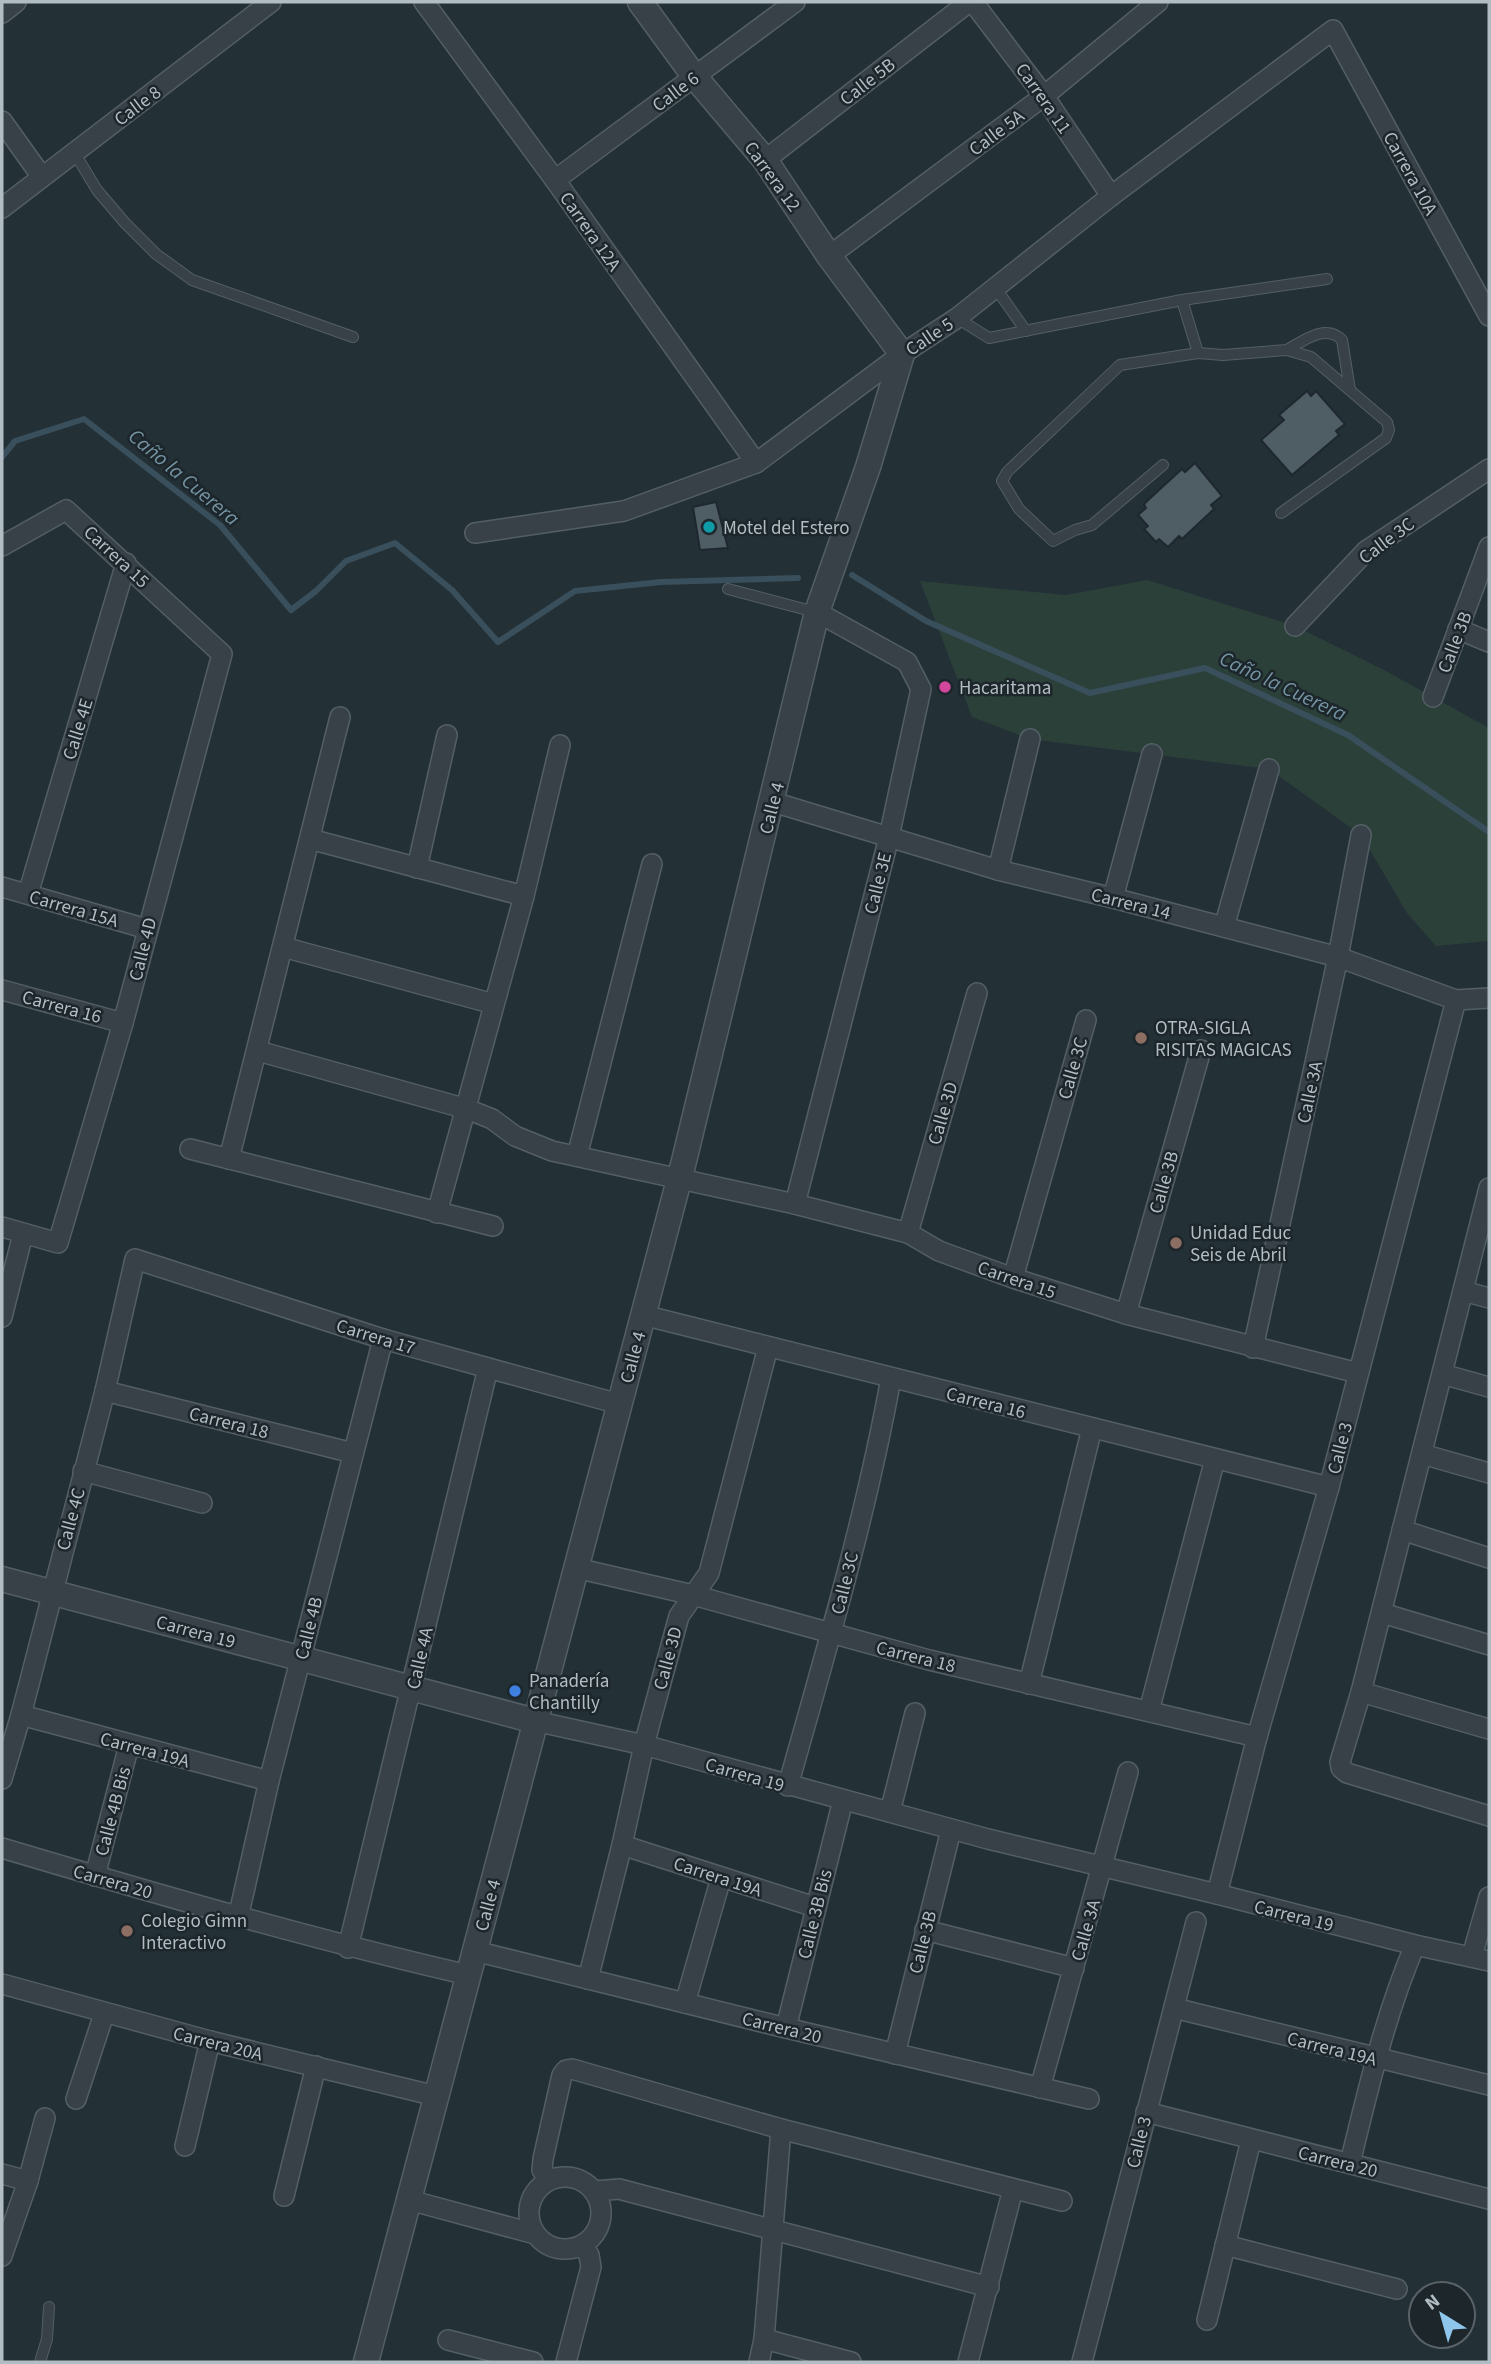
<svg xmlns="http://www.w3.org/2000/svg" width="1491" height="2364" font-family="'Source Sans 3',sans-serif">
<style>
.green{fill:#2c403a}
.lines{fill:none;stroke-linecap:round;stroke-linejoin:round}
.stream{stroke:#394f5b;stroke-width:6}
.building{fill:#4f5d65;stroke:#1e282e;stroke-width:2}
.service-casing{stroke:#545f65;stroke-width:12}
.minor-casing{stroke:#545f65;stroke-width:22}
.tertiary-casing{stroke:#545f65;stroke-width:27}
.service{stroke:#374147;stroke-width:10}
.minor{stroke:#374147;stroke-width:19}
.tertiary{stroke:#374147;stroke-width:24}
.culture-dot{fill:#0f9aa8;stroke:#1c262b;stroke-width:2.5}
.hotel-dot{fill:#d1479c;stroke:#1c262b;stroke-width:2.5}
.education-dot{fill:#8d6e63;stroke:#1c262b;stroke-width:2.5}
.shop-dot{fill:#3f7fe0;stroke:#1c262b;stroke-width:2.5}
.labels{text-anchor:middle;stroke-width:5;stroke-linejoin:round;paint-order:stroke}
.street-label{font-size:19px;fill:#b1bcc3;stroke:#1c262b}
.poi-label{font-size:19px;fill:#b1bcc3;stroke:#1c262b;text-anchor:start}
.water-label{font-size:21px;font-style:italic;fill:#7594a3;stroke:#1c262b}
</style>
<rect width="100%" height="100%" fill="#233036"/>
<polygon class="green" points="1147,580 1295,626 1386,671 1489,728 1489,941 1436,946 1407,913 1361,835 1269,769 1030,739 972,717 920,581 1066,595"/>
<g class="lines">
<g class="stream">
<polyline points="2,457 15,441 84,419 220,525 291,610 316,591 346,561 395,543 452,590 498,642 575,591 661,582 798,578"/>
<polyline points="852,575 926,621 1090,693 1205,668 1348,735 1489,832"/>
</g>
</g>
<g class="building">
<polygon points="1307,391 1311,396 1316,391 1345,424 1336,431 1339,435 1292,475 1261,440 1284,420 1279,415"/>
<polygon points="1195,463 1222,496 1211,505 1214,509 1182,539 1179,536 1168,547 1159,539 1156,542 1144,529 1148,526 1138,515 1146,508 1144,504 1159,490 1182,469 1185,472"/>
<polygon points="716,502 728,548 700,550 693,507"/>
</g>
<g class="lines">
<g class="service-casing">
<g id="service">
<polyline points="74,152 97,190 125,223 156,254 192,280 353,337"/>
<polyline points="995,287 1026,331"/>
<polyline points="1182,300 1327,279"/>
<polyline points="957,318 989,338 1182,300 1198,353"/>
<path d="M 1287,350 C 1303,341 1326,323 1342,340 L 1350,390"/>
<polyline points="1163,465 1092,525 1075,530 1053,541 1019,509 1002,481 1007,472 1120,365 1198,353 1223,355 1287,350 1311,357 1387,422 1389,430 1386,438 1281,513"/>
<polyline points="728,589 815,612"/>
<polyline points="40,2362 47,2339 49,2307"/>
</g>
</g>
<g class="minor-casing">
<g id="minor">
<polyline points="424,2 555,180 756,463"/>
<polyline points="973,2 1044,96 1111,196"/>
<polyline points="2,13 16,2"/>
<polyline points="2,121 42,177"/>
<polyline points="765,160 969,2"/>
<polyline points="555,180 795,2"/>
<polyline points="2,208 271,2"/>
<polyline points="829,256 1044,96 1158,2"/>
<polyline points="475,533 624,511 756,463 902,354 957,318 1111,196 1333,30 1489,316"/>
<polyline points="2,546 66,510 222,654 123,1023 58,1243 2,1227"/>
<polyline points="1295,626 1366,551 1489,469"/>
<polyline points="1458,629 1489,642"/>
<polyline points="1433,697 1489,547"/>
<polyline points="773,802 998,870 1113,898 1338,957 1456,1000 1489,998"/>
<polyline points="310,839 524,896"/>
<polyline points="417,868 447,735"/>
<polyline points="998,870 1030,739"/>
<polyline points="2,887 147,929"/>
<polyline points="28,894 126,563"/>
<polyline points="1113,898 1152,754"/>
<polyline points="1224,927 1269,769"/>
<polyline points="283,947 494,1004"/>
<polyline points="2,990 123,1023"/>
<polyline points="258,1051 467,1109 492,1119 515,1136 552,1151 795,1204 908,1233 939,1251 1013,1278 1126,1314 1358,1373"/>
<polyline points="190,1149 493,1226"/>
<polyline points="577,1156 652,864"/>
<polyline points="229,1159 340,717"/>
<polyline points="1489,1188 1361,1692 1340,1762 1341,1768 1347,1773 1489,1816"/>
<polyline points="795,1204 889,837 921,689 907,662 817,612"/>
<polyline points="437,1213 524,896 560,745"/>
<polyline points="908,1233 977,993"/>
<polyline points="1013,1278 1086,1020"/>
<polyline points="1463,1291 1489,1298"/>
<polyline points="1126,1314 1201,1050"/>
<polyline points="643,1315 1329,1487"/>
<polyline points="2,1317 23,1234"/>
<polyline points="1253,1348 1338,957 1361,835"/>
<polyline points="1442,1374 1489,1387"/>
<polyline points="105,1391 353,1453"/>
<polyline points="1422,1454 1489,1473"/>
<polyline points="83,1471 202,1503"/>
<polyline points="1402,1530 1489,1558"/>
<polyline points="576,1568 693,1595 929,1660 1257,1737"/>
<polyline points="1382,1613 1489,1645"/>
<polyline points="1029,1684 1092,1428"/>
<polyline points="1361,1692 1489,1729"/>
<polyline points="1149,1711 1215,1459"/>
<polyline points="21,1715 269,1781"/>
<polyline points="535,1721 644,1745 988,1839 1217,1894 1415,1945 1489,1961"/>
<polyline points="2,1779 21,1715 105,1391 135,1259 383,1339 619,1404"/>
<path d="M 788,1786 C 826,1651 866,1516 891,1378"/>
<polyline points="890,1812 915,1713"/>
<polyline points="622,1845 815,1907"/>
<path d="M 2,1848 C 157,1894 311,1939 468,1975"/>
<polyline points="95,1876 129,1745"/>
<polyline points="1217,1894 1257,1737 1329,1487 1456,1000"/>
<polyline points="238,1918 269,1781 383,1339"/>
<polyline points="925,1930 1074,1968"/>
<polyline points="348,1948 488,1368"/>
<polyline points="475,1951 786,2028 1089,2099"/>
<polyline points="1472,1956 1489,1897"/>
<polyline points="588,1979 622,1845 644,1745 679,1616 709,1573 768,1347"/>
<polyline points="2,1984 210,2041 436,2096"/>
<polyline points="685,2003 721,1878"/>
<polyline points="1174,2008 1489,2085"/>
<polyline points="786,2028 843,1800"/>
<polyline points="895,2054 951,1830"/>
<polyline points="1040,2088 1128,1772"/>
<polyline points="76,2099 104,2014"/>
<polyline points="1146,2112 1489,2199"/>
<polyline points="185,2146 210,2041"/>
<path d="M 1350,2163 C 1368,2090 1385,2015 1415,1945"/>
<polyline points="2,2174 28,2181"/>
<circle cx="565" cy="2213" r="36"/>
<polyline points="549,2180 542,2170 543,2159 562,2075 566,2070 572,2069 781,2129 1062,2201"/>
<polyline points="595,2191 619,2189 989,2287"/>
<polyline points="284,2196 316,2066"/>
<polyline points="409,2200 535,2234"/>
<polyline points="1225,2245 1397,2289"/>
<polyline points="2,2256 28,2181 45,2118"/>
<polyline points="1207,2320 1251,2140"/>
<polyline points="764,2339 851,2362"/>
<polyline points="448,2340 533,2362"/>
<polyline points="566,2362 591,2267 589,2255 582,2245"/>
<polyline points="759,2362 764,2339 781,2129"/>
<polyline points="968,2362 1013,2189"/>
<polyline points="1082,2362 1196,1922"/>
</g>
</g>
<g class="tertiary-casing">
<g id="tertiary">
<polyline points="2,1579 535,1721"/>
<polyline points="366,2362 684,1161 817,612 868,467 902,354 829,256 765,160 694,76 640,2"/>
</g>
</g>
<use href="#service" class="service"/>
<use href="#minor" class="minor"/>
<use href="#tertiary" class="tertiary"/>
</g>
<circle class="culture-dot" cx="709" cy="527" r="7"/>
<circle class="hotel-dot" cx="945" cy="687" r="7"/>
<g class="education-dot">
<circle cx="1141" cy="1038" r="7"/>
<circle cx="1176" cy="1243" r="7"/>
<circle cx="127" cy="1931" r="7"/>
</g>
<circle class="shop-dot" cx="515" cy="1691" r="7"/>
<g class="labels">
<g class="street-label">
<text transform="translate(867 81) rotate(-38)" y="7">Calle 5B</text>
<text transform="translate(675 91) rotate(-37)" y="7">Calle 6</text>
<text transform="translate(1044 98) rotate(55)" y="7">Carrera 11</text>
<text transform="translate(137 105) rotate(-37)" y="7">Calle 8</text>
<text transform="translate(996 132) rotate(-37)" y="7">Calle 5A</text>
<text transform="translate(1411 173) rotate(61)" y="7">Carrera 10A</text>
<text transform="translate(773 176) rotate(54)" y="7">Carrera 12</text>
<text transform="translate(591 231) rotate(55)" y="7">Carrera 12A</text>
<text transform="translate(929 336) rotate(-34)" y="7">Calle 5</text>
<text transform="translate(1386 540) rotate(-37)" y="7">Calle 3C</text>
<text transform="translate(117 556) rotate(43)" y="7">Carrera 15</text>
<text transform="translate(1454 642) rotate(-69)" y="7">Calle 3B</text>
<text transform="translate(77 729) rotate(-73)" y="7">Calle 4E</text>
<text transform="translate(771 808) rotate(-76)" y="7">Calle 4</text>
<text transform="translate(877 883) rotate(-76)" y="7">Calle 3E</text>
<text transform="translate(1131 903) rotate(14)" y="7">Carrera 14</text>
<text transform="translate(74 908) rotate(16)" y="7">Carrera 15A</text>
<text transform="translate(142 949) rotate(-76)" y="7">Calle 4D</text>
<text transform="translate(62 1006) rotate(15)" y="7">Carrera 16</text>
<text transform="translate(1072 1068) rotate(-74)" y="7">Calle 3C</text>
<text transform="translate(1309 1092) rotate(-78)" y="7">Calle 3A</text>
<text transform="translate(942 1113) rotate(-74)" y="7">Calle 3D</text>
<text transform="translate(1163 1182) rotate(-74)" y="7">Calle 3B</text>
<text transform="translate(1017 1279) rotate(19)" y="7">Carrera 15</text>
<text transform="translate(376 1336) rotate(17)" y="7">Carrera 17</text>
<text transform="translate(632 1357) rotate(-75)" y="7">Calle 4</text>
<text transform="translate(986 1402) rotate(14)" y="7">Carrera 16</text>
<text transform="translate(229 1422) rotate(14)" y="7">Carrera 18</text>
<text transform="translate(1339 1448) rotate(-76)" y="7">Calle 3</text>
<text transform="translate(70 1519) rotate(-75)" y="7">Calle 4C</text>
<text transform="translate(844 1583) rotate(-76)" y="7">Calle 3C</text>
<text transform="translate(308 1628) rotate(-76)" y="7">Calle 4B</text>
<text transform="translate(196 1631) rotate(15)" y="7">Carrera 19</text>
<text transform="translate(916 1656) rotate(14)" y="7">Carrera 18</text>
<text transform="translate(419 1658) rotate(-77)" y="7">Calle 4A</text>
<text transform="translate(667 1658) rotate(-75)" y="7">Calle 3D</text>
<text transform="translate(145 1749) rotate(15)" y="7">Carrera 19A</text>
<text transform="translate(745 1774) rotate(16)" y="7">Carrera 19</text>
<text transform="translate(112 1811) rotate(-75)" y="7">Calle 4B Bis</text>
<text transform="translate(718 1876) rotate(18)" y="7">Carrera 19A</text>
<text transform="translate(113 1881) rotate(16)" y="7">Carrera 20</text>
<text transform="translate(487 1905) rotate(-75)" y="7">Calle 4</text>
<text transform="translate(814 1914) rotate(-76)" y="7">Calle 3B Bis</text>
<text transform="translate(1294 1915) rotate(14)" y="7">Carrera 19</text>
<text transform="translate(1085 1930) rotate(-74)" y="7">Calle 3A</text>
<text transform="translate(922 1942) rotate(-76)" y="7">Calle 3B</text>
<text transform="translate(782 2027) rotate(14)" y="7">Carrera 20</text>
<text transform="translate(218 2043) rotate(14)" y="7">Carrera 20A</text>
<text transform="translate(1332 2048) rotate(14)" y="7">Carrera 19A</text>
<text transform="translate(1138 2142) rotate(-76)" y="7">Calle 3</text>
<text transform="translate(1338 2161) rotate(14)" y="7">Carrera 20</text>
</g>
<g class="poi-label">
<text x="723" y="534">Motel del Estero</text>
<text x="959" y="694">Hacaritama</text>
<text x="1155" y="1034">OTRA-SIGLA<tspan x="1155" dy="22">RISITAS MAGICAS</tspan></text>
<text x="1190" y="1239">Unidad Educ<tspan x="1190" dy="22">Seis de Abril</tspan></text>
<text x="529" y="1687">Panadería<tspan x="529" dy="22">Chantilly</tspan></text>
<text x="141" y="1927">Colegio Gimn<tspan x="141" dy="22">Interactivo</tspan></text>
</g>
<g class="water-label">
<text transform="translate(184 477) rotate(40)" y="7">Caño la Cuerera</text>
<text transform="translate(1283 686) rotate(25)" y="7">Caño la Cuerera</text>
</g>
</g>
<rect width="1491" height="2364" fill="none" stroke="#b1bcc3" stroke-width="7"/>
<g transform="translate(1442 2315) rotate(323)"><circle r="33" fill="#1c262b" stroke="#586268" stroke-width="2"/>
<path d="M0-5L12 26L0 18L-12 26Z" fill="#8ec7eb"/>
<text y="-10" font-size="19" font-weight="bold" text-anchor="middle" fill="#b1bcc3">N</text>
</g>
</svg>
